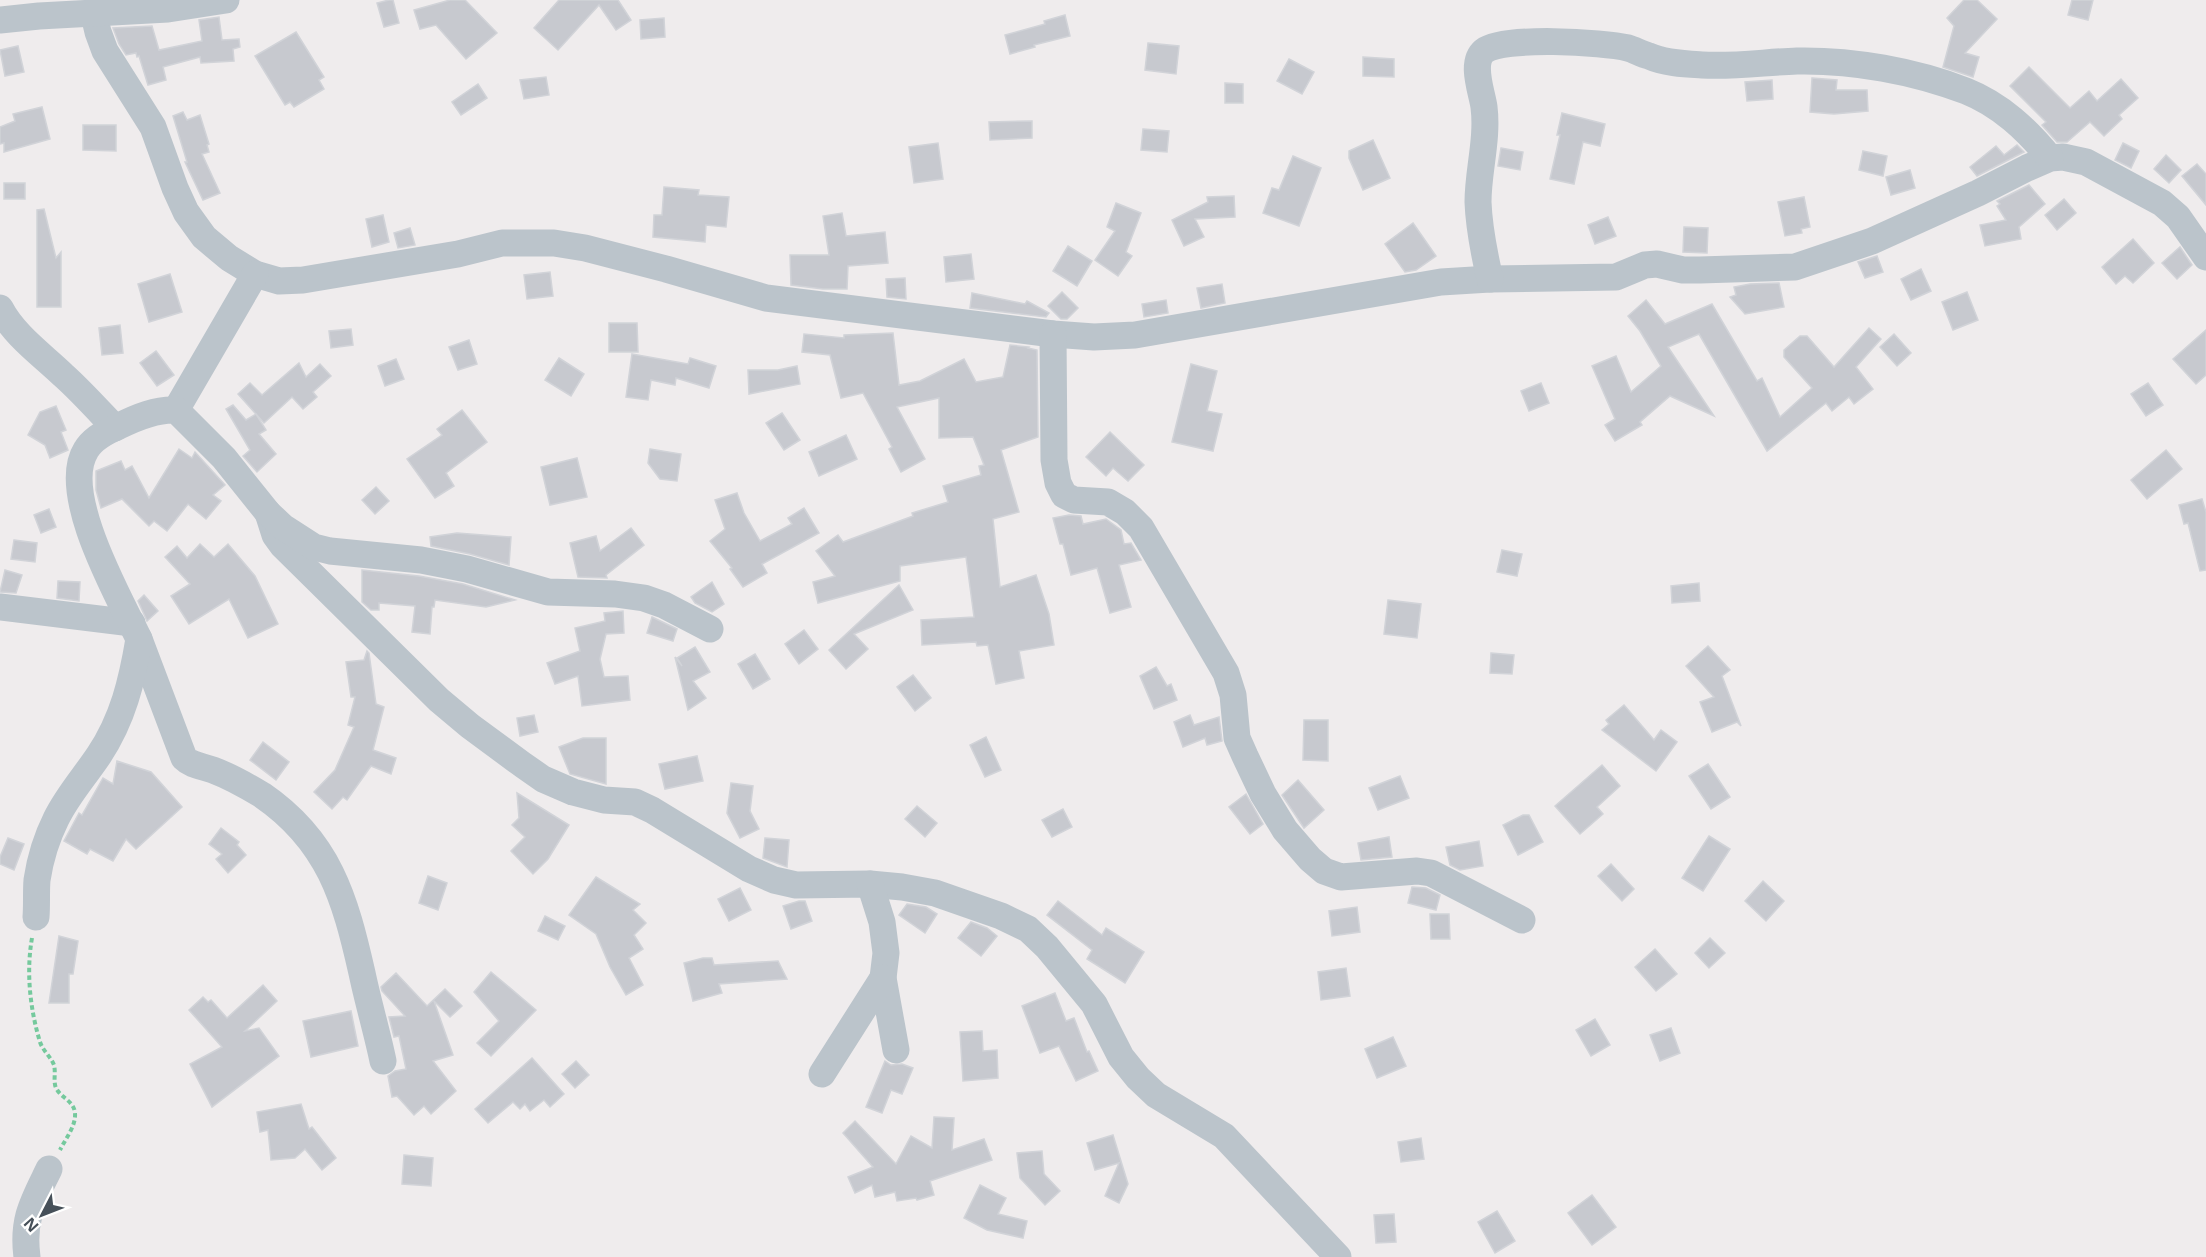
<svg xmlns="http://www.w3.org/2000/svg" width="2206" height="1257" font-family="'Open Sans',sans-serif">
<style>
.building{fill:#c7c9cf;stroke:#d1d3d8;stroke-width:1.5}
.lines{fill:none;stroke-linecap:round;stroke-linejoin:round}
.path{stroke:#75c99d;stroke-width:4;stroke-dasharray:4.5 3;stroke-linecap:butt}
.minor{stroke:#bbc4cb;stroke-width:27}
</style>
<rect width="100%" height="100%" fill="#efeced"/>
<g class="building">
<polygon points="389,0 393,0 399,23 384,27 377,3"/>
<polygon points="450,0 465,0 497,33 466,59 436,25 420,29 414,10"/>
<polygon points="559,0 618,0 631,20 616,30 599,5 558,50 534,28"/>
<polygon points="1964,0 1977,0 1997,19 1965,53 1979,57 1973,77 1943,67 1954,26 1947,18"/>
<polygon points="2072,0 2093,0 2088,20 2068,15"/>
<polygon points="1065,15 1070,36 1034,45 1035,47 1010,54 1005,35 1045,24 1044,21"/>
<polygon points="219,17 222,40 239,39 240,47 233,49 234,61 201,63 200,57 163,67 166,80 148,85 139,56 137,57 136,53 126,55 119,44 113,28 152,26 159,50 202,41 199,20"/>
<polygon points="664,18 665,37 641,39 640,20"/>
<polygon points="296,32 324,77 319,80 324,89 294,107 290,102 285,105 255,56"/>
<polygon points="1148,43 1179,46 1176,74 1145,70"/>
<polygon points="18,46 24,72 5,76 0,50"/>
<polygon points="1363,57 1394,59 1394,77 1363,76"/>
<polygon points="1289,59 1314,72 1302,94 1277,81"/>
<polygon points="2029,67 2070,108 2089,91 2097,101 2121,79 2138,98 2119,115 2122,119 2104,136 2090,122 2067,142 2057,142 2042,125 2046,122 2010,86"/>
<polygon points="546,77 549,95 524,99 520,80"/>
<polygon points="1812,78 1837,80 1836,90 1867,90 1868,111 1834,114 1810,112"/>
<polygon points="1772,80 1773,99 1747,101 1745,82"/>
<polygon points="1225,83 1243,84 1243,103 1225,103"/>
<polygon points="478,84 487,98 461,115 452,102"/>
<polygon points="42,107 50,139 4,152 4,143 0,144 0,127 15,121 13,114"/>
<polygon points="183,112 187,120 200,115 209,144 207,145 209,152 202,154 220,193 203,200 185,162 187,162 173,116"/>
<polygon points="1562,113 1605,124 1600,146 1583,142 1574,184 1550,179 1560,135 1557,135"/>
<polygon points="1032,121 1032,138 990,140 989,122"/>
<polygon points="83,125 116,125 116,151 83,150"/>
<polygon points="1143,129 1169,131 1167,152 1141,150"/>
<polygon points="1373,140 1390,178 1363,190 1349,158 1349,151"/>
<polygon points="938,143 943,179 914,183 909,147"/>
<polygon points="2123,143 2139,151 2131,168 2115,160"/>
<polygon points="2017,145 2024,152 1977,176 1970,167 1996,146 2004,155"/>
<polygon points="1501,148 1523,152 1520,170 1498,166"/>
<polygon points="1863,151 1887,156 1883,176 1859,170"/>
<polygon points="2166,155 2181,170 2169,183 2154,169"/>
<polygon points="1293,156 1321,168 1299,226 1263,213 1272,188 1279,190"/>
<polygon points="2197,164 2206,174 2206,205 2182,176"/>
<polygon points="1910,170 1915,188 1891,195 1886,177"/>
<rect x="4" y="183" width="21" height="16"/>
<polygon points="2029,185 2045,204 2019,227 2021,239 1985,246 1980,225 2006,220 1997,206 2000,204 1997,201"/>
<polygon points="664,187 699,190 698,195 729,197 726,227 706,225 705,242 653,237 654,215 662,215"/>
<polygon points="1234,196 1235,217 1195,219 1204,237 1184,246 1172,220 1208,202 1207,197"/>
<polygon points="1804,197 1810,227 1801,229 1802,233 1785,236 1778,202"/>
<polygon points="2064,199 2076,213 2057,230 2045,215"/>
<polygon points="1116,203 1141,213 1126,252 1132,256 1118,276 1095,260 1115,231 1107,227"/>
<polygon points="44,209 56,258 61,252 61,307 37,307 37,210"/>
<polygon points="842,213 846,236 885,232 888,263 848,266 847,289 823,289 791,285 790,255 829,255 823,216"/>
<polygon points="383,215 389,242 372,247 366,219"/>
<polygon points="1608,217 1616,236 1595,244 1588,225"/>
<polygon points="1413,223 1436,256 1416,270 1405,272 1385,244"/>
<polygon points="1684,227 1708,228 1707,253 1683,252"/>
<polygon points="410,228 415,245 398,248 394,233"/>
<polygon points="2133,239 2154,263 2133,283 2125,276 2116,284 2102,267"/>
<polygon points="1068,246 1092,261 1077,286 1053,271"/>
<polygon points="2180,247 2192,265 2177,279 2162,263"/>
<polygon points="971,254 974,279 946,282 944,257"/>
<polygon points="1877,256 1883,272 1865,278 1858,262"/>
<polygon points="1921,269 1931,291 1911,300 1901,279"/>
<polygon points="550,272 553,296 527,299 524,275"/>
<polygon points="170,274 182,312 149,322 138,284"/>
<polygon points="905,278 906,299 887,297 886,279"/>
<polygon points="1779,283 1784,307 1745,314 1730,297 1736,295 1734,287 1750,284"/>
<polygon points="1222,284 1225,303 1201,308 1197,288"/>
<polygon points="1062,292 1078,308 1067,319 1061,319 1048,306"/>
<polygon points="1967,292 1978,320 1953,330 1942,302"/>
<polygon points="972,293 1025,304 1027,301 1049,313 1046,317 970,308"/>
<polygon points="1166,300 1168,313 1144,317 1142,304"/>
<polygon points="1646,300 1665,324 1712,304 1757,381 1762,378 1780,417 1812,388 1784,357 1784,350 1800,336 1807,336 1834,367 1869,328 1881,339 1856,367 1873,389 1854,404 1849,397 1832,411 1826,403 1767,451 1699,334 1668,347 1714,416 1670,396 1640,422 1642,425 1615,441 1605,425 1615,419 1592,366 1616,356 1631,392 1661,366 1640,331 1628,316"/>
<polygon points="609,323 637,323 638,352 609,352"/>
<polygon points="120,325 123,353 102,355 99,328"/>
<polygon points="351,329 353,345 331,348 329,331"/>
<polygon points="2206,330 2206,375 2196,384 2173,359"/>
<polygon points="893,333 899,385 920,381 964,359 976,382 1003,377 1010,345 1029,347 1028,348 1037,350 1038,437 1001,450 1019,512 993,519 1000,587 1036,575 1049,614 1054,645 1019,651 1024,678 996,684 988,645 977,646 976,642 922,645 921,620 974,617 966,557 900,566 900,581 818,603 813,582 835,576 816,551 838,535 843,542 913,516 912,513 948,502 943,486 981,475 979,466 984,465 973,437 939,438 939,398 897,407 925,459 901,472 889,449 892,447 863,393 841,398 830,355 802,352 804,334 844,338 844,335"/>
<polygon points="1894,334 1911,353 1897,366 1880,347"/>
<polygon points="469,340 477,364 458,370 449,347"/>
<polygon points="156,351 174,375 157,386 140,363"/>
<polygon points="632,354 688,364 690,358 716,366 709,388 676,378 675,385 651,380 648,400 626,397"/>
<polygon points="559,358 584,374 571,396 545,380"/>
<polygon points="396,359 404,379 385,386 378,366"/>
<polygon points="299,363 306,377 320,364 331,376 313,392 317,397 303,409 292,397 264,423 238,394 250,383 262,395"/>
<polygon points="1191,364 1217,371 1207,411 1222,414 1213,451 1172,442"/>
<polygon points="797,366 800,384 749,394 748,370 778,370"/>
<polygon points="1541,383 1549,403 1529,411 1521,391"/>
<polygon points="2148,383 2163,405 2146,416 2131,394"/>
<polygon points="233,405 246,420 256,414 266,430 259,434 276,454 257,472 243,456 250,450 226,409"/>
<polygon points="56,406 66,430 61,432 68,450 50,458 45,445 28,435 40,412"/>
<polygon points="462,410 487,442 446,473 454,486 435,498 407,459 442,435 437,429"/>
<polygon points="782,413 800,440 784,450 766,423"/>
<polygon points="1110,432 1144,465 1128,481 1113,468 1106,476 1086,457"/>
<polygon points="846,435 857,459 819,476 809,452"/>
<polygon points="179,449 192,458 195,452 225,485 213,495 221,501 206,519 188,504 167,531 154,521 149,526 122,499 101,508 96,490 96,471 121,461 125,470 132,466 149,498"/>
<polygon points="650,449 681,454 677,481 660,479 648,463"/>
<polygon points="2166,450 2182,469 2147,499 2131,480"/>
<polygon points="577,458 587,497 550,505 541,467"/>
<polygon points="376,487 389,501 375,514 362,500"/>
<polygon points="737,493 744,513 760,541 792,524 788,518 804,508 819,533 762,564 767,573 743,587 730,569 732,568 710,541 725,529 715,500"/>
<polygon points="2202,499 2206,512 2206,570 2200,571 2188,523 2184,524 2179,505"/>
<polygon points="49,509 56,527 41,533 34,515"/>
<polygon points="1069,515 1081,516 1083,524 1106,519 1121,530 1124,544 1131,543 1141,560 1119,565 1131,607 1110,613 1097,568 1071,575 1063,544 1060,544 1053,518"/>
<polygon points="631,528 644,545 606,575 607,578 578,577 570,543 596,536 600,551"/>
<polygon points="457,533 511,537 509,565 470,554 431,546 430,537"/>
<polygon points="14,540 37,543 35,562 11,559"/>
<polygon points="200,544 214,557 228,544 255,576 278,624 248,638 229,599 189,624 171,596 190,584 165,557 177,546 187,558"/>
<polygon points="1502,550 1522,554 1517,576 1497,572"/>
<polygon points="5,570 22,575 16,593 0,592"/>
<polygon points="362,570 419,576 463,584 515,600 486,607 435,600 434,607 432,607 430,634 412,632 415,606 379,603 379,610 371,610 362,602"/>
<polygon points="58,581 80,582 79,601 57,598"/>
<polygon points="712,582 724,604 712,612 695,603 691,597"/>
<polygon points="1699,583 1700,601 1672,603 1671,586"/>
<polygon points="899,585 913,610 854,634 868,649 846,669 829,650"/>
<polygon points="144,595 158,611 147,621 138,601"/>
<polygon points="1388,600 1421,604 1417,638 1384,634"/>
<polygon points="623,611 624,633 606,634 600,659 604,677 628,676 630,700 582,706 578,676 555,684 547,663 580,651 575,628 605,621 604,613"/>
<polygon points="652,617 677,629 673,641 647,633"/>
<polygon points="804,630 818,649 799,664 785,644"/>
<polygon points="1708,646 1730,670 1722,676 1741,726 1737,722 1712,732 1700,702 1714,697 1686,666"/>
<polygon points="695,647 710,672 693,681 706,698 688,710 675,657 682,666 677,658"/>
<polygon points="367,651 369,653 376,704 384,707 373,750 396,758 391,774 371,766 347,800 343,797 332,809 314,792 335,770 354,727 348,725 355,697 351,697 346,662 364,660"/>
<polygon points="1491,653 1514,655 1512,674 1490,673"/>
<polygon points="755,654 770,679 753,689 738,664"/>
<polygon points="1156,667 1167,686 1171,684 1177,700 1154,709 1140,676"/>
<polygon points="913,675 931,698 915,711 897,687"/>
<polygon points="1624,705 1654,740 1661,730 1677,742 1656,771 1602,730 1609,724 1606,720"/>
<polygon points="534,715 538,732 520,736 517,718"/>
<polygon points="1190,715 1194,725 1219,717 1222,741 1207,745 1205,738 1183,747 1174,722"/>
<polygon points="1304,720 1328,720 1328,761 1303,760"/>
<polygon points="986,737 1001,770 985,777 970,745"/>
<polygon points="583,738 606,738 606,784 570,774 559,747"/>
<polygon points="263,742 289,762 276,780 250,760"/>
<polygon points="697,756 703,781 665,789 659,764"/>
<polygon points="117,761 151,772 182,807 136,849 126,839 113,861 90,849 87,854 64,841 79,813 82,815 103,778 113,784"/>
<polygon points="1708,764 1730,797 1711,809 1689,776"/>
<polygon points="1602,765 1620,786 1597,807 1603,814 1580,834 1555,806"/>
<polygon points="1400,776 1409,798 1378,810 1369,788"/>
<polygon points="1298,780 1324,810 1304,828 1282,795"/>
<polygon points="731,783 753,786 750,811 759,829 740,838 727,813"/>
<polygon points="517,793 569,825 548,859 533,874 511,851 525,837 512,825 519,818"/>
<polygon points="1246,794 1263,824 1250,834 1229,807"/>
<polygon points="917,806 937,823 925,837 905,819"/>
<polygon points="1063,809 1072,827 1052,837 1042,820"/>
<polygon points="1523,815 1529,815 1543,842 1518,855 1503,825"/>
<polygon points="221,828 239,842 237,845 246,855 228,873 216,859 222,854 209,844"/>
<polygon points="1709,836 1730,849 1703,891 1682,878"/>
<polygon points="1389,837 1392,857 1361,860 1358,843"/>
<polygon points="8,838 24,844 14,870 0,864 0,857"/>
<polygon points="765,838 789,840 787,867 763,858"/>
<polygon points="1479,841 1483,866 1460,870 1450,865 1446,847"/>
<polygon points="1611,864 1634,889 1622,901 1598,876"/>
<polygon points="428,876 447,883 438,910 419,903"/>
<polygon points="596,877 640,904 633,910 646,923 634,935 643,949 629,958 643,985 626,995 610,967 596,934 569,915"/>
<polygon points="1763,881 1784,901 1766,921 1745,901"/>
<polygon points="1412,887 1426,888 1440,895 1436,910 1408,903"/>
<polygon points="740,888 751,910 729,921 718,899"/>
<polygon points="799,901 805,901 812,921 791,929 783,906"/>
<polygon points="1058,901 1102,935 1106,928 1144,952 1125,983 1087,959 1092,950 1047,915"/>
<polygon points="907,904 926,907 937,914 925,933 899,915"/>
<polygon points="1357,907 1360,932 1332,936 1329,911"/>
<polygon points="1430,914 1449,914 1450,939 1431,939"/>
<polygon points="545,916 565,926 558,940 538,931"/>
<polygon points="971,922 987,928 997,936 981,956 958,938"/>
<polygon points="59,936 78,941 73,974 69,974 69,1003 49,1003"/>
<polygon points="1710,938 1725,953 1709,968 1695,953"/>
<polygon points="1655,949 1677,974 1656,991 1635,967"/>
<polygon points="703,958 712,958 714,965 778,961 787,979 719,984 722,993 693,1001 684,963"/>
<polygon points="1346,968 1350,996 1321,1000 1318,972"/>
<polygon points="491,972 536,1010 491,1056 477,1043 499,1021 474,992"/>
<polygon points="396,973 427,1006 445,989 462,1006 450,1017 434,1001 453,1055 433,1061 456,1091 431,1114 424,1106 414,1115 397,1096 392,1097 388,1076 395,1071 406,1069 399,1036 394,1037 389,1017 405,1016 382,991 381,987"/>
<polygon points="263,985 277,1001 245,1031 259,1028 279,1056 212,1107 190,1064 222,1047 189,1010 203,997 208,1002 211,1000 227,1018"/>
<polygon points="1055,993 1066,1021 1074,1018 1087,1052 1089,1051 1098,1071 1076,1081 1059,1046 1040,1053 1022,1006"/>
<polygon points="351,1011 358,1046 311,1057 303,1021"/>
<polygon points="1595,1019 1610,1045 1591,1056 1576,1030"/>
<polygon points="1671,1028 1680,1053 1660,1061 1650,1035"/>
<polygon points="982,1031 983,1051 997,1050 998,1078 963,1081 960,1032"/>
<polygon points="1393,1037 1406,1066 1377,1078 1365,1049"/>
<polygon points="532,1058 564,1094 550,1107 544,1100 530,1111 525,1104 520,1109 513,1102 488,1123 475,1109"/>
<polygon points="576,1061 589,1075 575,1088 562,1074"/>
<polygon points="885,1061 891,1065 902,1064 913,1068 902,1094 891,1090 882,1113 866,1107"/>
<polygon points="301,1104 309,1129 312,1127 336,1158 322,1170 305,1149 295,1158 271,1160 268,1130 260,1132 257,1112"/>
<polygon points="934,1117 954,1118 952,1150 984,1139 992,1160 930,1181 934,1195 917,1200 916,1198 897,1201 895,1192 875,1197 872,1185 855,1193 848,1177 873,1167 843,1133 855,1121 896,1164 911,1136 932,1148"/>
<polygon points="1113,1135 1128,1184 1119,1203 1105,1196 1119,1163 1095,1170 1087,1143"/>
<polygon points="1421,1138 1424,1159 1401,1162 1398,1142"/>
<polygon points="1042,1151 1044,1174 1060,1191 1045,1205 1020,1178 1017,1153"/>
<polygon points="404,1155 433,1158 431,1186 402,1184"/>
<polygon points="980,1185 1006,1198 998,1214 1027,1221 1023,1238 987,1230 964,1218"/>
<polygon points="1592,1195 1616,1227 1592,1245 1568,1213"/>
<polygon points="1497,1211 1515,1241 1495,1253 1478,1222"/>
<polygon points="1394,1214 1396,1242 1376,1243 1374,1215"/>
</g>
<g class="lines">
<path class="path" d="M 32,938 C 26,972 30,1009 40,1042 C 43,1051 51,1057 54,1065 C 56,1073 53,1081 56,1088 C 61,1098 74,1101 75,1113 C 76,1126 66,1138 60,1150"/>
<g class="minor">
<polyline points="94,15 98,32 105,51 153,127 175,188 186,212 204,237 229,258 255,274 279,281 303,280 458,254 502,243 554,243 585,248 666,269 766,298 1053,334 1094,337 1135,335 1441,282 1490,279 1616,277 1645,265 1657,264 1683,270 1700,270 1795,267 1872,241 1978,193 2027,168 2050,158 2063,157 2086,162 2162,203 2178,217 2206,257"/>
<polyline points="0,20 39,16 168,9 226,0"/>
<path d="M 1490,279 C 1484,253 1479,228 1478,202 C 1478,171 1488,139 1484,107 C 1482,92 1470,63 1484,51 C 1503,36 1603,42 1628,48 C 1635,50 1641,54 1649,56 C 1664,63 1686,64 1702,65 C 1734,67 1766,62 1797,61 C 1853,60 1914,71 1966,91 C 2001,105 2027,130 2050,158"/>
<path d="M 0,308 C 14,335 41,354 63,375 C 81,391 98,410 115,428"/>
<polyline points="1053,334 1054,460 1058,483 1064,495 1074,500 1108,502 1125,512 1141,528 1226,673 1233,695 1237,738 1245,756 1263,794 1285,830 1310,859 1324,871 1341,877 1417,871 1431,873 1522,920"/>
<polyline points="176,410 255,274"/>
<polyline points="268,513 275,535 283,546 439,700 470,726 523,765 543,779 573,792 604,800 635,802 652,810 749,869 774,880 796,885 870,884 902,887 935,893 1001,916 1028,929 1047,947 1094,1004 1121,1057 1138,1078 1156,1095 1224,1136 1338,1257"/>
<polyline points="0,607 132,623"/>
<path d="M 139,639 L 184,758 C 192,766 203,766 213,770 C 229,776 247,786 262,795 C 329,841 345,898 362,973 C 368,1002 377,1032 383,1061"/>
<polyline points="870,884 882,922 886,953 883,978 896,1050"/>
<path d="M 36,917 C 37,905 36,892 37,880 C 40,860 47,837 56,819 C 67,796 85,776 99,755 C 123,719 132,681 139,639 C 119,597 59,493 86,450 C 93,438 107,431 119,426 C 137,417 156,409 176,410 L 224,458 L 268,513 L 283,527 L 314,547 L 330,551 L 421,560 L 467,569 L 548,592 L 615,594 L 644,598 L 664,605 L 710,629"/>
<polyline points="822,1074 883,978"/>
<path d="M 27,1257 C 22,1219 33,1202 49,1169"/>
</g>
</g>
<g transform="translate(42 1215) rotate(228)" stroke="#ffffff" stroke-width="4.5" paint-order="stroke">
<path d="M0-4.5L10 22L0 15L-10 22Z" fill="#465059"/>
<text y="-9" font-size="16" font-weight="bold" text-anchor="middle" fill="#465059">N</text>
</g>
</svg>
